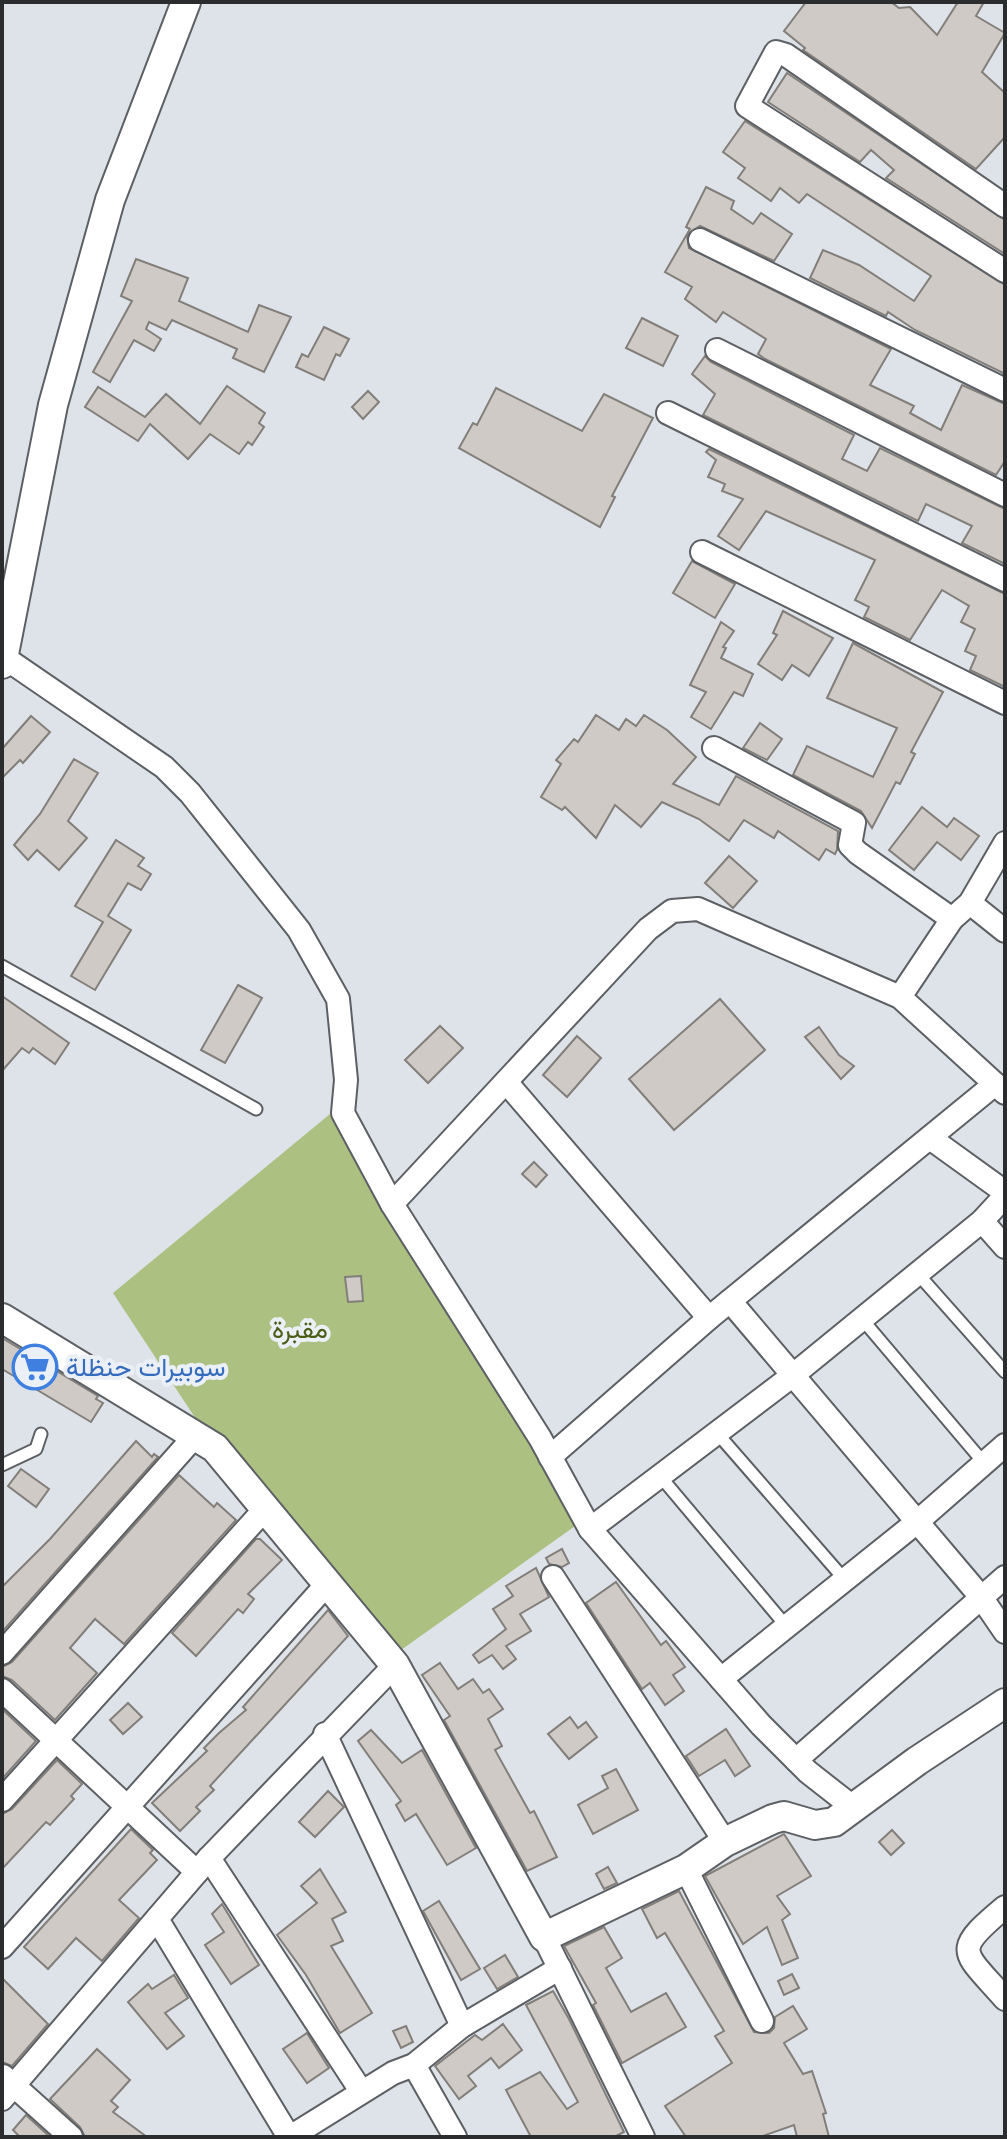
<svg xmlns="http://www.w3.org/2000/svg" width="1007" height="2139" font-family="Poppins,Vazirmatn,sans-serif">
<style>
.green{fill:#acc081}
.building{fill:#cfcac5;stroke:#827e79;stroke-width:2}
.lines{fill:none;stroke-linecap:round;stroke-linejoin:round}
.service-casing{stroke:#5c6064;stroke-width:15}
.minor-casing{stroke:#5c6064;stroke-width:26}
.tertiary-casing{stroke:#5c6064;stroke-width:32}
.service{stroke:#fff;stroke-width:11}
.minor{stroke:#fff;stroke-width:22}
.tertiary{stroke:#fff;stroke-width:28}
.labels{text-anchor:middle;stroke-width:8;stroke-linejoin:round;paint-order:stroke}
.park-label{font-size:26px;fill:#4b5d17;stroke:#ebf0f6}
.shop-label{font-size:26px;fill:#366cbe;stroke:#ebf0f6;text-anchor:start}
</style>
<rect width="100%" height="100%" fill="#dee3e9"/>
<polygon class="green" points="330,1114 578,1524 401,1650 215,1448 113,1293"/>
<g class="building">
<polygon points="806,2 891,2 899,8 910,7 937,35 958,2 984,2 976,16 1005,33 982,72 1005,93 1005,137 976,169 803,50 805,48 784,31"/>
<polygon points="787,73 1005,220 1005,254 886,178 894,170 871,150 860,162 768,102"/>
<polygon points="745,121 1005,285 1005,374 915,330 888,312 886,316 810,278 823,250 859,265 914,301 931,276 807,194 799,203 780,188 771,201 738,178 745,168 723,152"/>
<polygon points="706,187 734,201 731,209 753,224 761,213 792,234 774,261 700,226 687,235 689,248 891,349 870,385 914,406 910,413 941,430 962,385 1005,404 1005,461 996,475 765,359 758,354 766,339 723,312 716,322 685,299 692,287 665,272 690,229 686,227"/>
<polygon points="136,259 188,278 179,301 248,332 259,305 291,317 264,372 233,358 237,349 172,320 166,330 149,322 146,329 161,339 154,351 134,340 110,382 93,372 132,301 121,296"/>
<polygon points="642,318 678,336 663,366 626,348"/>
<polygon points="324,327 349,339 340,356 336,354 324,380 296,367 302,354 308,357"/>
<polygon points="705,356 711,362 854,435 842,459 867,471 880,448 1005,509 1005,564 962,543 972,526 926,504 918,521 703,415 715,394 692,374"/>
<polygon points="227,386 265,413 259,423 264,427 252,445 248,442 239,454 210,434 188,459 150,424 138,441 85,407 98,387 145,417 166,394 200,424"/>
<polygon points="496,388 582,431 604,394 653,418 612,496 615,497 600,527 459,448 473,423 477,425"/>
<polygon points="368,391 379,402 363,419 352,407"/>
<polygon points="709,449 1005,594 1005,687 970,670 976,656 965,651 975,629 961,622 969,606 942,590 910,640 864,617 869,607 855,600 875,560 766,511 739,550 718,536 743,499 722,491 725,484 708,477 716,460 706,452"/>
<polygon points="692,561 735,584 715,618 673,593"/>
<polygon points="783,611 833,638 809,676 792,665 782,680 758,664 777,635 773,633"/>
<polygon points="721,622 734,631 723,647 726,648 721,658 753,674 743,696 734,692 711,729 691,717 706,692 690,685"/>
<polygon points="853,643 943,692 911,752 915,754 900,784 896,782 872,828 861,811 793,775 807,746 873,777 897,728 827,698"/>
<polygon points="596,715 619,730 626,719 636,726 644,715 667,730 696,757 673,784 719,805 736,776 838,831 837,850 835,854 826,849 819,860 778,831 774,838 744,820 729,841 699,819 662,802 641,827 615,805 596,838 565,807 562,810 541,797 561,764 556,760 574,739 578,742"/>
<polygon points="31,716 50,732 23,763 20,760 2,778 2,749"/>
<polygon points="760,723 782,739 767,760 743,748"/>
<polygon points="74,759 98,773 68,821 87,838 59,870 37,850 28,860 14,845 40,814"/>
<polygon points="922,807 947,827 954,818 979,836 961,860 937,842 914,870 889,850"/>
<polygon points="116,840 144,858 138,866 151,874 141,890 128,883 108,916 131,930 95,990 71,976 103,922 75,906"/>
<polygon points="729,856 757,881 733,908 705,883"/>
<polygon points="238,985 262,998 225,1063 201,1050"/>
<polygon points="2,996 69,1043 55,1064 33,1048 29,1053 22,1048 2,1071"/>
<polygon points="720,999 765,1050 674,1130 629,1079"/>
<polygon points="440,1026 463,1048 428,1083 405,1060"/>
<polygon points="819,1027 839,1055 854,1066 841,1079 805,1037"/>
<polygon points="577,1036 601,1058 567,1097 543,1075"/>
<polygon points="534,1162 547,1175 536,1187 522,1174"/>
<polygon points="361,1276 363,1301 348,1302 345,1277"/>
<polygon points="2,1338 98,1396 96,1399 103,1403 91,1422 2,1369"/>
<polygon points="136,1441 152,1457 154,1454 158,1457 2,1632 2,1587 50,1539"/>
<polygon points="21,1469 49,1489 36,1507 8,1486"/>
<polygon points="179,1475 214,1507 217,1503 236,1520 124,1644 95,1619 70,1648 97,1673 55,1720 12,1680 2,1676 2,1667 12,1662"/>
<polygon points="256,1539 260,1539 282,1560 248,1594 254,1599 243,1613 238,1609 196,1656 172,1633"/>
<polygon points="562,1549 569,1563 562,1567 549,1564 546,1558"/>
<polygon points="536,1568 549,1597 520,1614 531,1631 506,1646 516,1659 503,1669 492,1655 479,1663 473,1655 506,1629 493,1609 513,1596 506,1586"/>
<polygon points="616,1582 661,1645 666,1641 685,1667 673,1675 684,1691 665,1705 650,1683 642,1689 586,1603"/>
<polygon points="328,1610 348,1636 210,1786 214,1790 196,1807 200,1811 180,1831 152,1803 207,1751 204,1748 219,1733 246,1710 243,1707"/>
<polygon points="440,1663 458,1689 473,1679 483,1693 489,1689 503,1709 488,1719 502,1746 495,1750 530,1813 534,1811 557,1857 527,1871 444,1720 450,1716 422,1675"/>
<polygon points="128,1703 142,1717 123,1734 110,1720"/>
<polygon points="2,1709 36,1741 2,1779"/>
<polygon points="570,1717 578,1728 586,1722 597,1737 569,1759 548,1734"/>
<polygon points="726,1729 750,1766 735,1776 725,1760 699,1776 686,1756"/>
<polygon points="371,1730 402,1763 422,1750 476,1848 447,1865 416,1814 405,1821 396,1805 401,1801 358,1741"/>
<polygon points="57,1760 82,1784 71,1796 74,1799 50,1825 46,1822 2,1869 2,1814 12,1809"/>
<polygon points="616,1769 638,1810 593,1834 578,1805 608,1788 602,1776"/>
<polygon points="328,1791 344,1807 315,1837 299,1822"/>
<polygon points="131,1829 153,1850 150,1853 157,1860 119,1900 139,1918 102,1961 76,1938 48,1969 24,1947"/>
<polygon points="892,1830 904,1843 891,1855 879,1842"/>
<polygon points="784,1834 811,1876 777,1896 790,1914 782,1920 798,1958 782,1965 767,1927 743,1944 705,1876"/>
<polygon points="608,1867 617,1883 604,1889 596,1874"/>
<polygon points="320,1869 346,1912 332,1919 343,1941 331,1946 372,2013 340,2033 306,1975 277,1935 317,1903 301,1886"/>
<polygon points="679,1891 754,2032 769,2033 774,2028 775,2017 793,2006 807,2029 784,2043 803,2074 812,2071 826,2113 823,2114 829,2137 797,2137 794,2125 760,2137 686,2137 665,2106 732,2063 715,2036 724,2031 665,1933 657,1938 642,1909"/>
<polygon points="439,1901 480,1969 461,1980 423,1911"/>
<polygon points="222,1904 259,1965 231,1984 205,1945 224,1932 212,1914"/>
<polygon points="604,1927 622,1958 606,1968 631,2012 666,1993 686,2027 622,2063 593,2005 596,2003 564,1946"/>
<polygon points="505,1955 518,1977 497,1989 484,1968"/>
<polygon points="792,1974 799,1988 784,1995 778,1981"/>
<polygon points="174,1975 188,1998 165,2013 184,2036 167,2049 128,2002 148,1984 152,1989"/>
<polygon points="2,1978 48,2024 12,2066 2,2062"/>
<polygon points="553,1991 569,2019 624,2132 614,2137 531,2137 506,2090 540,2072 567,2109 578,2102 526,2005"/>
<polygon points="503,2024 522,2050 499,2068 491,2058 468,2076 476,2086 459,2099 435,2066 475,2035 482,2040"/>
<polygon points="406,2026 413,2042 401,2048 393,2031"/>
<polygon points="307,2033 329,2068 307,2083 283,2049"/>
<polygon points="97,2049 130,2080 111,2101 118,2107 113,2112 147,2137 85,2137 80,2127 50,2099"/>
<polygon points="26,2115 50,2137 20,2137 13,2130"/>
</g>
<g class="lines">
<g class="service-casing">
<g id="service">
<polyline points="2,966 256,1109"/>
<polyline points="918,1274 1005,1372"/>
<polyline points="862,1319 984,1463"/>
<polyline points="717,1433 845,1580"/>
<polyline points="2,1465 36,1449 41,1434"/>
<polyline points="660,1476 787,1627"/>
</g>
</g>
<g class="minor-casing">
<g id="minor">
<polyline points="1005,206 786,55 776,52 747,106 1005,271"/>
<polyline points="700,240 1005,390"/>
<polyline points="717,350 1005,495"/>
<polyline points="668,413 1005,580"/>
<polyline points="702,552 1005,703"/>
<polyline points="5,658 164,767 190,793 299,930 338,999 346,1080 343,1113 392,1204"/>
<polyline points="714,748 854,823 850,845 858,853 952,919"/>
<polyline points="970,903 1005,931"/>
<polyline points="900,997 952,919 970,903 1005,843"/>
<polyline points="506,1082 709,1318"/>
<polyline points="930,1138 1005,1192"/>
<polyline points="982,1221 1005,1247"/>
<polyline points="730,1301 981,1597 1005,1632"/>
<polyline points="550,1457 709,1318 995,1084"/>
<polyline points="590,1529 792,1376 982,1221 1005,1196"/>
<polyline points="553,1577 725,1842"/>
<polyline points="2,1653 195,1436"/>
<polyline points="721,1679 917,1522 1005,1445"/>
<polyline points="2,1690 197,1872"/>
<polyline points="325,1734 462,2026"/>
<polyline points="796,1760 1005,1577"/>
<polyline points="2,1800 265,1509"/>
<polyline points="854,1808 808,1772 761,1725 590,1529 540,1438 392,1204 648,929 672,911 698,909 900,997 1005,1093"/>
<polyline points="209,1858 361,2091"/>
<polyline points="686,1869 762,2021"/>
<path d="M 1005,1907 C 951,1952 962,1950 1005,1999"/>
<polyline points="157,1919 289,2137"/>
<polyline points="544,1937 643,2137"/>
<polyline points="2,1947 327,1584"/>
<polyline points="414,2065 455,2137"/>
<polyline points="3,2076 71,2137"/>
<polyline points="2,2099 209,1858 395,1665"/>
<polyline points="290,2137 393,2073 414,2065 462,2026 560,1968"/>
</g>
</g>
<g class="tertiary-casing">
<g id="tertiary">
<polyline points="2,664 53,405 110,200 186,2"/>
<polyline points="2,1318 215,1448 395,1665 544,1937 686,1869 725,1842 773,1819 784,1816 815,1825 834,1822 917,1761 1005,1703"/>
</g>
</g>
<use href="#service" class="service"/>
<use href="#minor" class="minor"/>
<use href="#tertiary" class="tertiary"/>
</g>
<defs>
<g id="supermarket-ring" transform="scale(2.3)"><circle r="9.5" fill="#ebf0f6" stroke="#3f7fe0" stroke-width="1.5"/><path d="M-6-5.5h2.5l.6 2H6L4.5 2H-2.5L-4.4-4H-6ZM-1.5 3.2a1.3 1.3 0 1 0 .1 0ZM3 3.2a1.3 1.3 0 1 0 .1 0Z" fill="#3f7fe0"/></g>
</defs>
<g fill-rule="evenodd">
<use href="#supermarket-ring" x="35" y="1367"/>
</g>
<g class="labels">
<g class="park-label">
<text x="300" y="1338">مقبرة</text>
</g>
<g class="shop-label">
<text x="66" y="1376">سوبيرات حنظلة</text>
</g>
</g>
<rect width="1007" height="2139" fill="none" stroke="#2a2c2e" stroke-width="8"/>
</svg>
